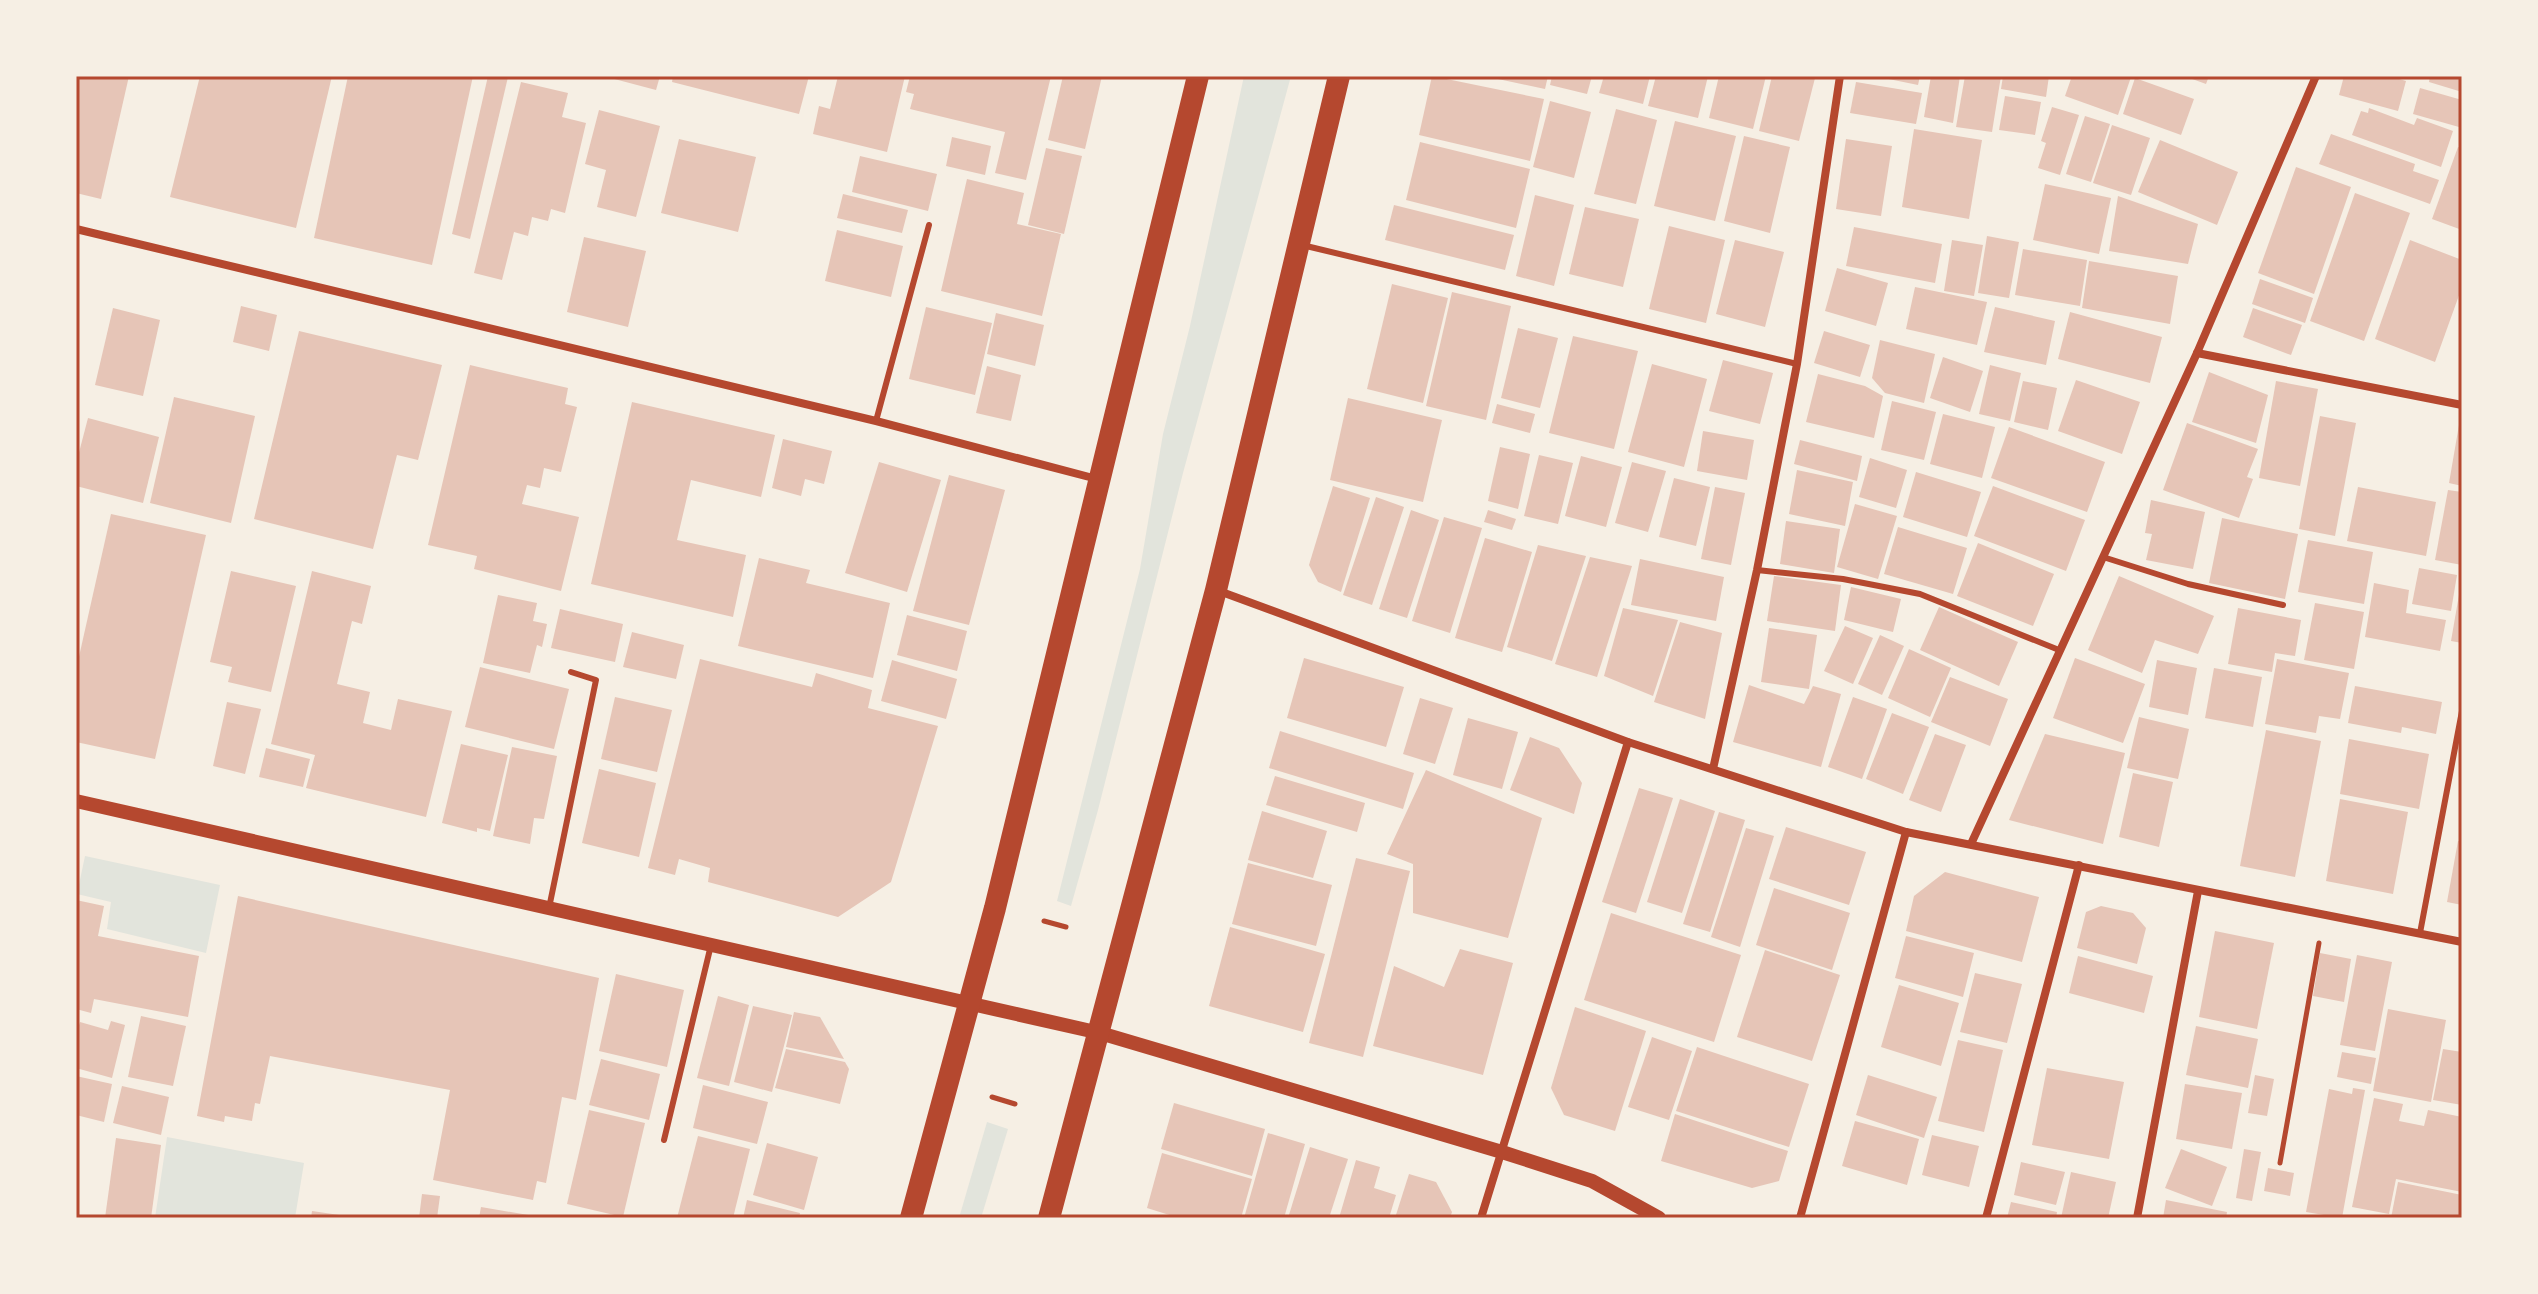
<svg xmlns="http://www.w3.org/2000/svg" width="2538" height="1294" font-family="'Noto Serif',serif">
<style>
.green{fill:#e2e4dc}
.building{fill:#e6c5b7}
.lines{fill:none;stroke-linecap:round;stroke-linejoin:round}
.path{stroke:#b5482f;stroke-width:5}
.service{stroke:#b5482f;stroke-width:6}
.minor{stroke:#b5482f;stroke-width:8}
.tertiary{stroke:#b5482f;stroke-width:14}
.trunk{stroke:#b5482f;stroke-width:22}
.neatline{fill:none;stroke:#b5482f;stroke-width:3}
</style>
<rect width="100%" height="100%" fill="#f6efe4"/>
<g class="green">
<polygon points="1244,76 1291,76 1183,473 1098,810 1071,906 1057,901 1140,569 1163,434 1190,326"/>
<polygon points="85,856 220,885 206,953 107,929 111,902 77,894"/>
<polygon points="987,1122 1008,1129 981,1218 959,1218"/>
<polygon points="167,1137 304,1163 295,1218 155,1218"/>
</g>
<g class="building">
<polygon points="76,76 129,76 101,199 76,193"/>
<polygon points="200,76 332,76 296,228 170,197"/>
<polygon points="348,76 473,76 432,265 314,238"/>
<polygon points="488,76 508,77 470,239 452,234"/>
<polygon points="603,76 660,76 656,90"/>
<polygon points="673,76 809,76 799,114 672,82"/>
<polygon points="838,76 905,76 887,152 813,134 819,106 830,109"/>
<polygon points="910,76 1051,76 1026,180 995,173 1005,132 910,109 914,94 906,92"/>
<polygon points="1063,76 1102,76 1085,149 1048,140"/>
<polygon points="1432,76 1544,99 1530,161 1419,135"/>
<polygon points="1484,76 1548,76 1545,89"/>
<polygon points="1552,76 1592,76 1587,94 1550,85"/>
<polygon points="1604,76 1650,76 1643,104 1599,93"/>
<polygon points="1656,76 1708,76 1698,118 1648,106"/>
<polygon points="1719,76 1766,76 1753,129 1709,118"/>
<polygon points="1772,76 1815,78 1799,141 1759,131"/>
<polygon points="1874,76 1920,76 1918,85"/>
<polygon points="1931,76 1960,76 1953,123 1924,117"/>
<polygon points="1965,76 2001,76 1992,132 1956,127"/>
<polygon points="2003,76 2049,76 2046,97 2001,89"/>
<polygon points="2072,76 2131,77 2118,115 2065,96"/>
<polygon points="2184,76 2209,76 2206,84"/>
<polygon points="2344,76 2389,76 2406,81 2398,111 2339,95"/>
<polygon points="2430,76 2462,76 2462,92 2429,82"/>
<polygon points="2135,78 2194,99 2181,135 2123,114"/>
<polygon points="521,82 568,93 562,117 586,123 565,213 551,209 548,221 532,217 528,236 514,232 502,280 474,273"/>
<polygon points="1856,82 1922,93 1916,124 1850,113"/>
<polygon points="2420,88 2462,100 2459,127 2413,114"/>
<polygon points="2005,96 2041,102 2035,135 1999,130"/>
<polygon points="1550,101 1591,112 1574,178 1533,167"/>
<polygon points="2052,107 2079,115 2060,175 2038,168 2046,143 2041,141"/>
<polygon points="2369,108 2414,125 2417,118 2453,131 2441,167 2352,135 2361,111 2368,113"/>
<polygon points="1616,109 1657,120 1636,204 1594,194"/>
<polygon points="599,110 660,126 636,217 597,207 606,170 585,164"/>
<polygon points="2085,116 2110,124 2091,182 2066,174"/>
<polygon points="1675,121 1736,136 1715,221 1654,206"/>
<polygon points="2112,125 2150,138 2131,195 2093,183"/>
<polygon points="1914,129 1982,140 1969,219 1902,207"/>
<polygon points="2331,134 2415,164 2413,171 2439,180 2430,204 2319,164"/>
<polygon points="1744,136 1790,147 1770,233 1724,221"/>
<polygon points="952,137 991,146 985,175 946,166"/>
<polygon points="679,139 756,157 738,232 661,213"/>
<polygon points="1846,139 1892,146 1881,216 1836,209"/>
<polygon points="2160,140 2238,172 2217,225 2138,192"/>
<polygon points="1420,142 1530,169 1516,228 1406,200"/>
<polygon points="2458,147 2462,148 2462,230 2432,219"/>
<polygon points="1046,148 1082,156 1064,234 1028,225"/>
<polygon points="860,156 937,174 928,211 852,192"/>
<polygon points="2296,167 2351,187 2314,294 2258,273"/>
<polygon points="967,179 1024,193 1017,224 1061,234 1042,316 941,291"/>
<polygon points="2045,184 2111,198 2099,254 2033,240"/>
<polygon points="2355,193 2410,213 2364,341 2310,321"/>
<polygon points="843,194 908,210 902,233 837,218"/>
<polygon points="1535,195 1574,205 1554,286 1516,276"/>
<polygon points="2118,196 2198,224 2188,264 2109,251"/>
<polygon points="1394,205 1514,235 1505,270 1385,240"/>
<polygon points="1585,207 1639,219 1623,287 1569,274"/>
<polygon points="1669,226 1725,240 1706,323 1649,309"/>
<polygon points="1854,227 1942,244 1935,283 1846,266"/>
<polygon points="837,230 903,246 891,297 825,281"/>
<polygon points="1987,236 2019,242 2009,298 1978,293"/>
<polygon points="584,237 646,251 628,327 567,312"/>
<polygon points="1735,240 1784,252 1765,327 1716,314"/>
<polygon points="1952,240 1983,245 1974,296 1944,291"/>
<polygon points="2410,240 2462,260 2462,287 2435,362 2375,339"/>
<polygon points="2023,249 2087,260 2080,306 2015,295"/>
<polygon points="2089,261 2178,276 2170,324 2082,308"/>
<polygon points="1837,268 1888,283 1876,326 1825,311"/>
<polygon points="2260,279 2313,298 2305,323 2252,304"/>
<polygon points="1392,284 1448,298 1423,403 1367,389"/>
<polygon points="1915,287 1987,302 1977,345 1906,329"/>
<polygon points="1452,292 1511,306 1486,420 1426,406"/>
<polygon points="241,306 277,315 269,351 233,342"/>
<polygon points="926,307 992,323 975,395 909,379"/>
<polygon points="1995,307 2055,321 2046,365 1984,352"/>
<polygon points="113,308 160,320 143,396 95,385"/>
<polygon points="2253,308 2302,325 2291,355 2243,337"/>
<polygon points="2070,312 2162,337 2150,383 2058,359"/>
<polygon points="996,313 1044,325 1035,366 987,354"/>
<polygon points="1518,328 1558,338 1540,408 1501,398"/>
<polygon points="299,331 442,365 418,460 397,455 373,549 254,519"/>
<polygon points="1824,331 1870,345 1860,377 1814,363"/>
<polygon points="1573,336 1638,351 1614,449 1549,433"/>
<polygon points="1880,340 1935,354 1924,403 1885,393 1872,378"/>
<polygon points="1943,357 1983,371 1970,412 1930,398"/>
<polygon points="1723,360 1773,373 1760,424 1709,411"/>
<polygon points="1652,364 1707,379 1684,467 1628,452"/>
<polygon points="470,365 568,388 565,404 577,407 561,472 544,468 540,488 527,485 522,504 579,517 561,591 474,569 477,556 428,545"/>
<polygon points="1990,365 2021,373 2010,421 1979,414"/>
<polygon points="987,366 1021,375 1011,421 976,413"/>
<polygon points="2209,372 2268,395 2256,443 2192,422"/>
<polygon points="1818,374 1865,386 1883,396 1874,438 1806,422"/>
<polygon points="2076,380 2140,402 2122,454 2058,431"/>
<polygon points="2023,381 2057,388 2048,430 2014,422"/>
<polygon points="2276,381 2318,389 2300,486 2259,478"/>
<polygon points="174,397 255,416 231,523 150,503"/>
<polygon points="1348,398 1442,420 1423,502 1330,480"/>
<polygon points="1892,401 1936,412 1924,460 1881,450"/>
<polygon points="632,402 775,435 761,497 691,480 677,540 746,555 733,617 591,584"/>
<polygon points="1497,404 1535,414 1530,433 1492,423"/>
<polygon points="1943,414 1995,427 1982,478 1930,464"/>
<polygon points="2320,416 2356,423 2335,536 2299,529"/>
<polygon points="88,418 159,437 143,503 76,486 76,464"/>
<polygon points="2460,419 2462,419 2462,486 2449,483"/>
<polygon points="2187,423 2258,449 2247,477 2253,479 2239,518 2163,490"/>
<polygon points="2009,427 2105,462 2087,512 1991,478"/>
<polygon points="1703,431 1754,440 1747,480 1697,471"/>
<polygon points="783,439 832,451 824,484 805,479 801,496 772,488"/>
<polygon points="1800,440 1862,456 1857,481 1794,464"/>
<polygon points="1500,447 1530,454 1518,509 1488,501"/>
<polygon points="1539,455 1573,463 1558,524 1524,516"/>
<polygon points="1581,456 1622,467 1606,527 1565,516"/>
<polygon points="1870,458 1907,470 1896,508 1859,497"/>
<polygon points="879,462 941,480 907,592 845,573"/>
<polygon points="1632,462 1666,471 1648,532 1615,523"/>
<polygon points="1797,470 1853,482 1845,526 1789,514"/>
<polygon points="1916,472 1981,492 1967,537 1903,517"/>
<polygon points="949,475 1005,490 969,625 913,611"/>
<polygon points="1674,478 1710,487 1696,546 1659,537"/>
<polygon points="1333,486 1370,498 1341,592 1318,582 1309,565"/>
<polygon points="1993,486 2085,520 2066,571 1974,536"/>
<polygon points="1715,487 1745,493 1731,565 1701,559"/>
<polygon points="2358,487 2436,502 2426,556 2347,541"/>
<polygon points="2448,490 2462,492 2462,565 2435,560"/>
<polygon points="1376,497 1404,507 1372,605 1343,595"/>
<polygon points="2151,500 2205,512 2193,569 2146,560 2152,534 2145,533"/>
<polygon points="1855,504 1897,516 1878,579 1837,567"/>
<polygon points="1411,510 1439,520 1407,618 1379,609"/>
<polygon points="1488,510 1516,519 1512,530 1484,522"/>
<polygon points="111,514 206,535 155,759 76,742 76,670"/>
<polygon points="1444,517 1482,528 1450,633 1412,621"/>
<polygon points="2222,518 2298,534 2285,599 2209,583"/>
<polygon points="1786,521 1840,529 1834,573 1780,564"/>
<polygon points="1898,527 1967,548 1953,594 1884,574"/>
<polygon points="1485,538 1532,552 1502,652 1455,638"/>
<polygon points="2308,540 2373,552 2364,604 2298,592"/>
<polygon points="1978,543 2054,574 2033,626 1957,596"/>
<polygon points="1538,545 1586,556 1552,661 1507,647"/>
<polygon points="1590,557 1632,566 1597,677 1555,664"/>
<polygon points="759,558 810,570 806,583 890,603 873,678 738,646"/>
<polygon points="1640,559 1724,577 1716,621 1631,605"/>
<polygon points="2419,568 2457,575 2451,611 2412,604"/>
<polygon points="231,571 296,586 271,692 228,682 232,667 210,662"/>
<polygon points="312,571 371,586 362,624 352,621 337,684 370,692 363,723 391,730 398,699 452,711 426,817 306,788 315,755 271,744"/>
<polygon points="1774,576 1841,585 1835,631 1767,621"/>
<polygon points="2119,576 2214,616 2198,654 2155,640 2142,673 2088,650"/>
<polygon points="2374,583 2409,590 2406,613 2446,620 2440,651 2365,637"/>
<polygon points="1851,587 1901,599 1893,632 1844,620"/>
<polygon points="2460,589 2462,589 2462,643 2451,641"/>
<polygon points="498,595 537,603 533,621 547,624 542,647 537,645 530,673 483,663"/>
<polygon points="2315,603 2364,612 2354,669 2304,660"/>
<polygon points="1939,607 2018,642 1999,686 1920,650"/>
<polygon points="1623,608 1678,620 1653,696 1604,676"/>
<polygon points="2238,608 2301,620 2295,656 2275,653 2272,672 2228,664"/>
<polygon points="560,609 623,624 615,662 551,648"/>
<polygon points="907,615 967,631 957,671 897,655"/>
<polygon points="1680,622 1722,633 1705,719 1654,702"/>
<polygon points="1845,626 1873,638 1853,684 1824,671"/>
<polygon points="1769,628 1817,635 1809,689 1761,682"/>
<polygon points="632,632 684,645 676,679 623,667"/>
<polygon points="1880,635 1904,646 1882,695 1858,684"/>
<polygon points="1909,649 1951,668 1930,717 1888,698"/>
<polygon points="1304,658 1404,687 1386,747 1287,718"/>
<polygon points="2075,658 2145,684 2123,743 2053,718"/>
<polygon points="700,659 812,687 816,673 872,690 868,708 938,726 891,882 838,917 708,882 710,868 679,859 675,875 648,868"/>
<polygon points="2277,659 2349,673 2340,719 2319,716 2316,733 2265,724"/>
<polygon points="892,660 957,679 946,719 881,701"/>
<polygon points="2157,660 2197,668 2188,715 2149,707"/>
<polygon points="480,667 569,689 554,749 465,727"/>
<polygon points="2214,668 2262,677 2253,727 2205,718"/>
<polygon points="1950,677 2008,699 1990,746 1931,722"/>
<polygon points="1749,685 1804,704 1813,686 1841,694 1821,767 1733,742"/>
<polygon points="2355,686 2442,702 2436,734 2402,727 2401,733 2348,723"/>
<polygon points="615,697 672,710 657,772 601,759"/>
<polygon points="1853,697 1887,709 1862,779 1828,767"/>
<polygon points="1420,698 1453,708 1435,764 1403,754"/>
<polygon points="227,702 261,709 245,774 213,766"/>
<polygon points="1892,713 1929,727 1903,794 1866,779"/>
<polygon points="2139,717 2189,729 2178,779 2127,768"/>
<polygon points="1468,718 1518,732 1502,789 1453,775"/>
<polygon points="2266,730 2321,741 2295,877 2240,866"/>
<polygon points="1280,731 1414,773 1403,809 1269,768"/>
<polygon points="1935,734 1966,745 1941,812 1909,800"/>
<polygon points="2045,734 2125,753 2103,844 2009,820"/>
<polygon points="1530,737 1559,748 1582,783 1574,814 1510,790"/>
<polygon points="2349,739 2429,754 2419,809 2340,794"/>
<polygon points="461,744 508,755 490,831 477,828 477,832 442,823"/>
<polygon points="512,747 557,756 544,819 534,818 530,844 493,836"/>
<polygon points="266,748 310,759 303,787 259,777"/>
<polygon points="599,769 656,783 639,857 582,843"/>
<polygon points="1426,770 1542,818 1508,938 1413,913 1413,864 1387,854"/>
<polygon points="2133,773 2173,782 2159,847 2119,837"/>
<polygon points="1275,776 1365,803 1357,832 1266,805"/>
<polygon points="1639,788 1673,798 1636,913 1602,902"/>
<polygon points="1680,799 1715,811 1682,913 1647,902"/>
<polygon points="2340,799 2408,812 2393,894 2326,881"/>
<polygon points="1262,811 1327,831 1313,878 1248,860"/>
<polygon points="1719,812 1745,820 1710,932 1683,924"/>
<polygon points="1786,827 1866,852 1849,905 1769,879"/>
<polygon points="1746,828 1774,836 1740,947 1711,937"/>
<polygon points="2458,841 2462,842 2462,905 2447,902"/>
<polygon points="1356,858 1410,871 1363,1057 1309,1043"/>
<polygon points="1248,863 1332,885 1316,946 1232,924"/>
<polygon points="1945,872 2039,897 2022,962 1906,931 1914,896"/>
<polygon points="1774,888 1850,913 1832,970 1756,945"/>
<polygon points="238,896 599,978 576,1100 562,1097 546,1183 537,1181 533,1200 433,1180 450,1090 270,1056 260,1104 255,1103 252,1121 225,1116 224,1122 197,1116"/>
<polygon points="76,900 104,906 98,936 199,956 188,1017 94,999 91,1013 76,1009"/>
<polygon points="2101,906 2133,913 2146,928 2137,964 2077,948 2086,912"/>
<polygon points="1611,913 1741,955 1714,1042 1584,1000"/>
<polygon points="1230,927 1325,954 1303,1032 1209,1006"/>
<polygon points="2215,931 2274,943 2257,1029 2199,1017"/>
<polygon points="1906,936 1974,953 1963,997 1895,978"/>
<polygon points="1460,949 1513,963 1483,1075 1373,1046 1394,966 1444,987"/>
<polygon points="1765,950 1840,975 1812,1061 1737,1037"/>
<polygon points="2320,953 2351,959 2344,1002 2313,996"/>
<polygon points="2357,955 2392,962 2375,1051 2340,1045"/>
<polygon points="2078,956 2153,976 2144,1013 2069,993"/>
<polygon points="1975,973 2022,984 2007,1043 1960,1032"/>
<polygon points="616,974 684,990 667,1067 599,1051"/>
<polygon points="1899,985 1959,1003 1941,1066 1881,1047"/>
<polygon points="718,996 749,1005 729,1086 697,1078"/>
<polygon points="753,1006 792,1015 772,1092 734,1082"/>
<polygon points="1575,1007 1646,1031 1615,1131 1564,1115 1551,1088"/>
<polygon points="2388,1009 2446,1020 2431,1102 2373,1091"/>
<polygon points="794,1012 820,1017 844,1059 786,1047"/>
<polygon points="141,1016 186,1026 173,1086 128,1077"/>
<polygon points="111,1021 125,1025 112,1078 76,1068 76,1035 80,1022 108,1030"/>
<polygon points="2196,1026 2258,1039 2248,1088 2186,1075"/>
<polygon points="1652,1037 1692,1051 1669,1120 1628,1107"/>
<polygon points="1958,1040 2003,1050 1984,1132 1938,1121"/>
<polygon points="1697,1047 1809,1084 1789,1147 1676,1111"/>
<polygon points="786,1049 845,1062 849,1069 840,1104 775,1088"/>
<polygon points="2443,1049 2462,1052 2462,1105 2433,1100"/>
<polygon points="2342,1052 2376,1058 2371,1084 2337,1077"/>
<polygon points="601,1059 660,1074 649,1120 589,1105"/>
<polygon points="2047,1068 2124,1082 2109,1159 2032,1145"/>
<polygon points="1868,1075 1937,1097 1924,1138 1856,1115"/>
<polygon points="2255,1075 2274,1079 2267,1116 2248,1113"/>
<polygon points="76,1076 112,1084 104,1122 76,1115"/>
<polygon points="2185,1084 2242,1093 2232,1149 2176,1139"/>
<polygon points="703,1085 768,1102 757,1144 693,1128"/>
<polygon points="122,1086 169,1097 161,1135 113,1123"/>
<polygon points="2353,1088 2365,1090 2342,1218 2306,1212 2329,1089 2352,1094"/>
<polygon points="2374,1098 2403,1104 2399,1121 2424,1126 2428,1110 2462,1117 2462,1192 2396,1179 2389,1214 2352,1207"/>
<polygon points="1174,1103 1265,1129 1252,1176 1161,1149"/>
<polygon points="589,1110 645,1123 623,1217 567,1204"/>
<polygon points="1675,1114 1788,1151 1779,1181 1752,1188 1661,1161"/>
<polygon points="1855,1121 1919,1139 1907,1185 1842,1166"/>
<polygon points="1268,1133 1305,1144 1284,1218 1244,1218"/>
<polygon points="1932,1135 1979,1146 1969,1187 1922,1175"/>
<polygon points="698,1136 750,1149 733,1218 677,1218"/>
<polygon points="116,1138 161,1145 151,1218 105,1218"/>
<polygon points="767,1143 818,1157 804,1210 753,1195"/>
<polygon points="1310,1147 1348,1159 1329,1218 1288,1218"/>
<polygon points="2181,1149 2227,1167 2212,1206 2165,1188"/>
<polygon points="2244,1149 2261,1152 2252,1201 2236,1198"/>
<polygon points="1162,1153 1252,1179 1241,1218 1179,1218 1147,1208"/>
<polygon points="1356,1160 1380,1167 1374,1188 1396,1195 1389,1218 1339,1218"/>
<polygon points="2021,1162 2065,1172 2056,1205 2014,1195"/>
<polygon points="2268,1168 2294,1173 2290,1196 2264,1191"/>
<polygon points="2071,1172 2116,1182 2108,1218 2061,1218"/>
<polygon points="1409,1174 1436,1182 1452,1212 1450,1218 1395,1218"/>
<polygon points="2398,1182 2462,1195 2462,1218 2391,1218"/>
<polygon points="422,1194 440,1196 437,1218 419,1218"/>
<polygon points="747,1200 800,1213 799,1218 743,1218"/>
<polygon points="2166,1200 2227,1212 2226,1218 2163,1218"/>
<polygon points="2011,1202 2057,1212 2056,1218 2007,1218"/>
<polygon points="481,1207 534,1216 534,1218 479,1218"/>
<polygon points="312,1211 346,1216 346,1218 311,1218"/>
</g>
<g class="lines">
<g class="path">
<polyline points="1044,921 1066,927"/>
<polyline points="992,1097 1015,1104"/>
<polyline points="2280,1163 2319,943"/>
</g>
<g class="service">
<polyline points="1302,245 1797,364"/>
<polyline points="876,421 929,225"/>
<polyline points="2103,557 2188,584 2283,605"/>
<polyline points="1757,570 1843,579 1920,594 2059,650"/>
<polyline points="549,908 596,680 571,672"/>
<polyline points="2420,933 2462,711"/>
<polyline points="664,1140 711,945"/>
</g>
<g class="minor">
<polyline points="76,229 876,421 1097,479"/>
<polyline points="2197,353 2462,405"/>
<polyline points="1219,591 1628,742 1906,832 2462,942"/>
<polyline points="1713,769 1757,570 1797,364 1840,76"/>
<polyline points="1971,844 2197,353 2316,76"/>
<polyline points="1481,1218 1628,742"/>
<polyline points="1800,1218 1906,832"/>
<polyline points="1986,1218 2079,865"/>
<polyline points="2137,1218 2198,891"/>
</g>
<polyline class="tertiary" points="76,801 1100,1033 1502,1152 1592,1181 1659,1218"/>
<g class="trunk">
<polyline points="911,1218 995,908 1198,76"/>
<polyline points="1049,1218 1216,590 1339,76"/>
</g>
</g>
<rect width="2538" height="1294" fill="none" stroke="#f6efe4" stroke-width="156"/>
<rect x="78" y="78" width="2382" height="1138" class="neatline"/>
</svg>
